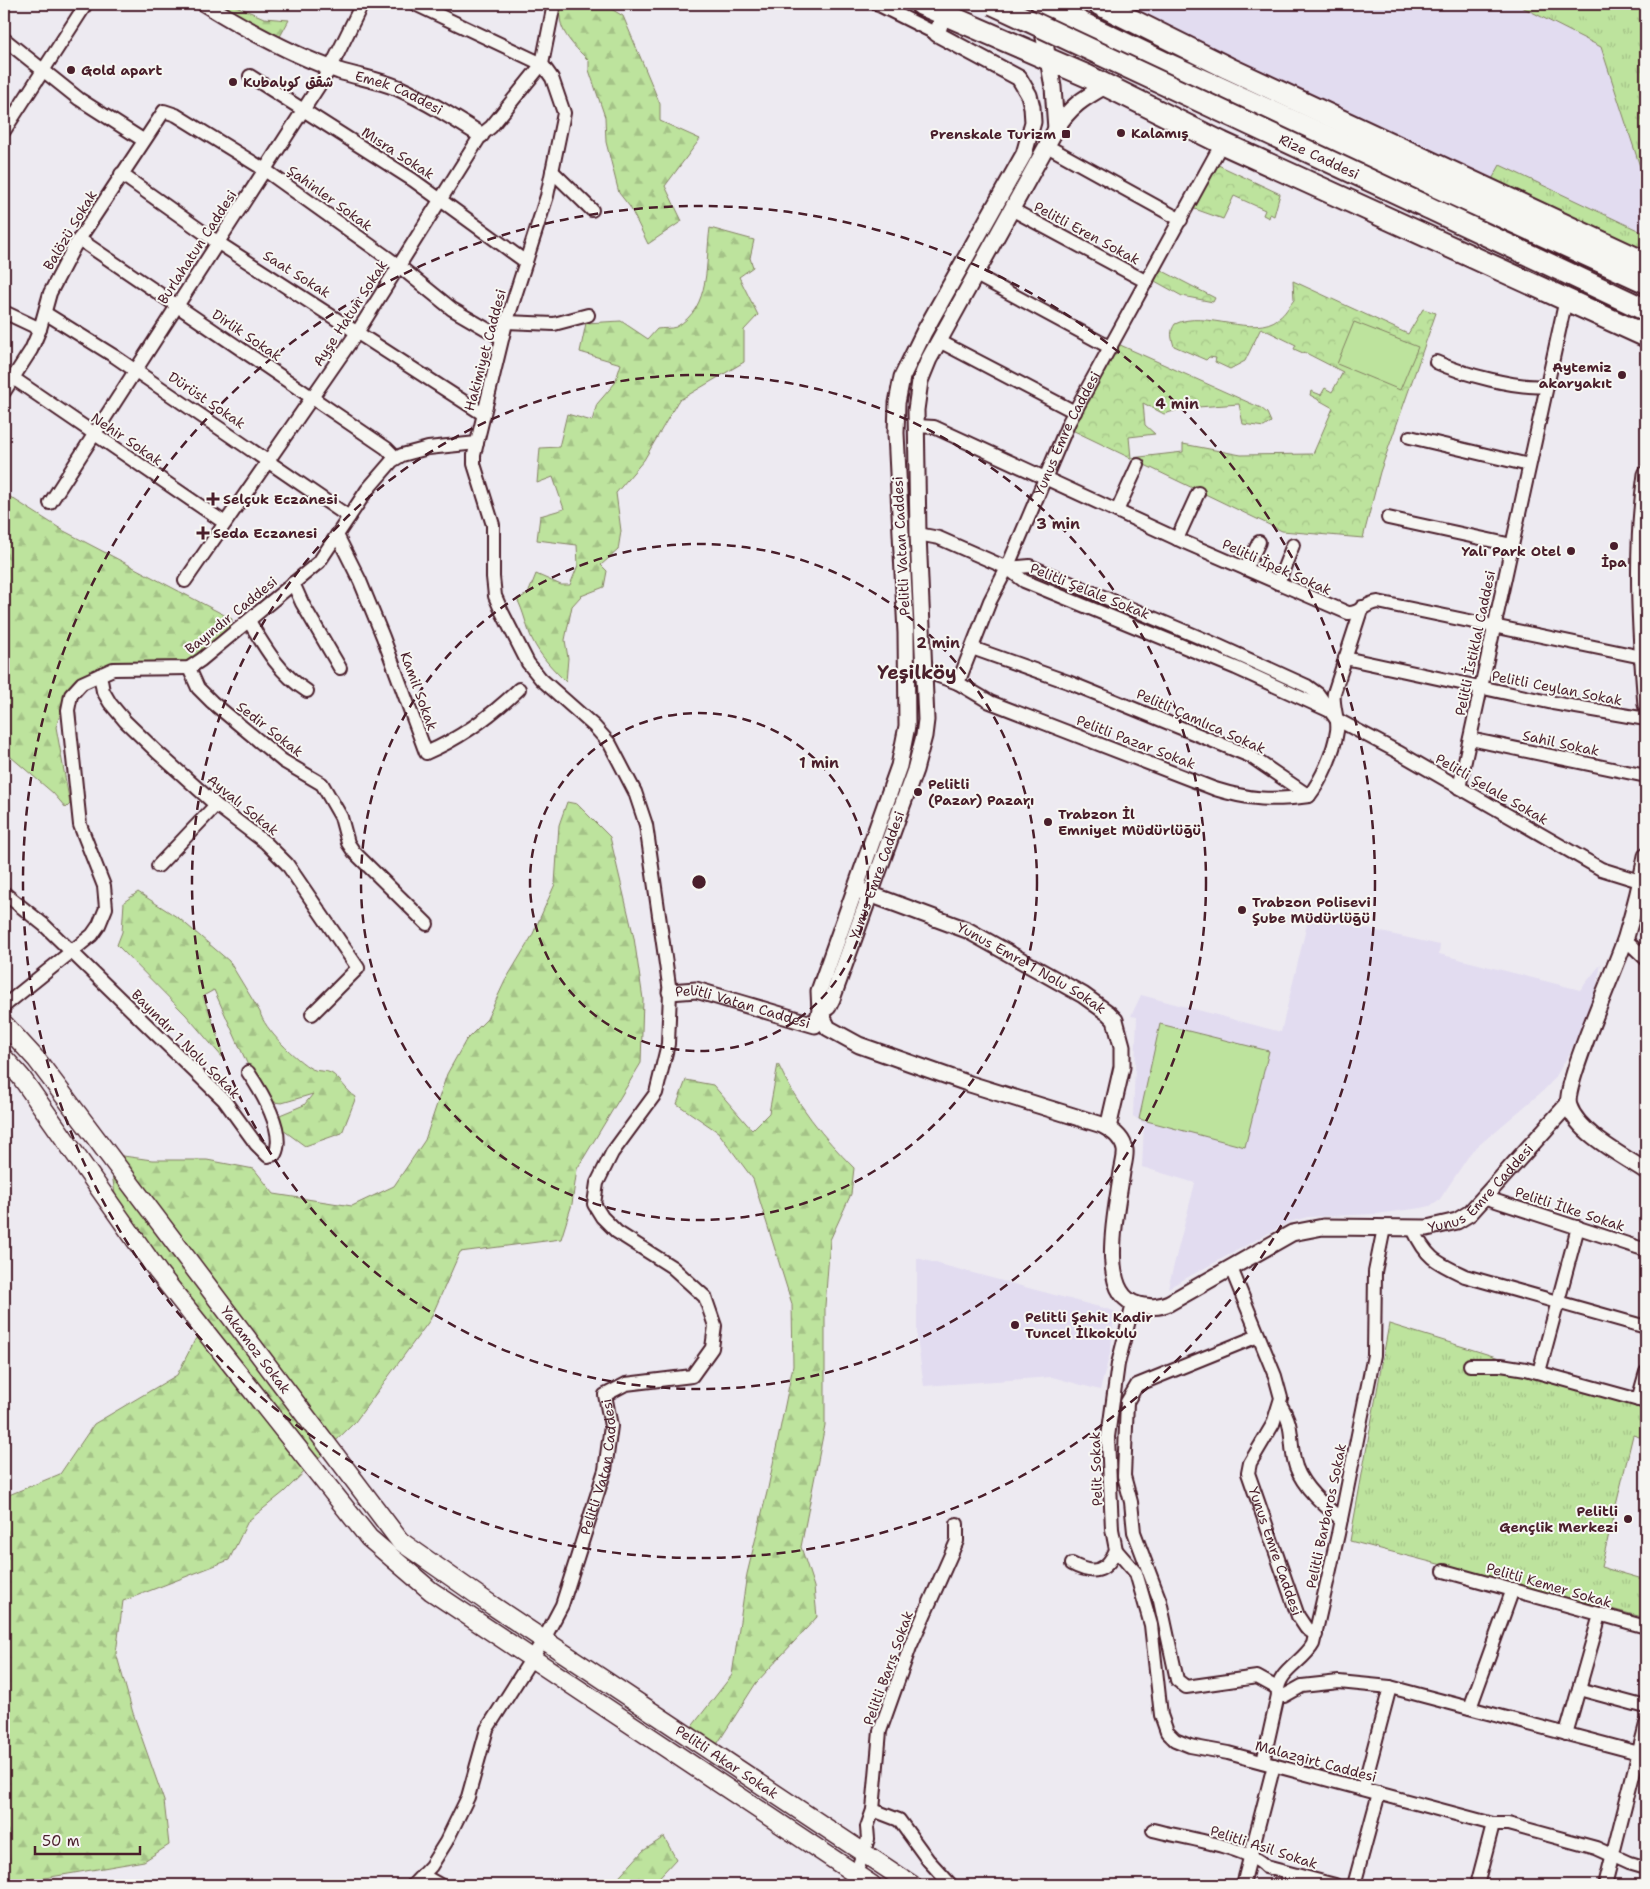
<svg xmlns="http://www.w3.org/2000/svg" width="1650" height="1889" font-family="'Shantell Sans','Playpen Sans Arabic',sans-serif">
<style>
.built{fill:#e2dcf0}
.grass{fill:url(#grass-tufts);stroke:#848164}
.forest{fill:url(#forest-firs);stroke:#848164}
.park{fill:url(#park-crowns);stroke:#848164}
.pitch{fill:#bde39d;stroke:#848164}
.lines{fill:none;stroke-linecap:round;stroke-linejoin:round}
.minor-casing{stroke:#4a1f2b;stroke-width:16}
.tertiary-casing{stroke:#4a1f2b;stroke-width:19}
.secondary-casing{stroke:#4a1f2b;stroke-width:21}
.trunk-casing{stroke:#4a1f2b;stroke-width:25}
.minor{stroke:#f6f6f2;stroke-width:12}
.tertiary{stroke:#f6f6f2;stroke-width:15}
.secondary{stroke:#f6f6f2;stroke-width:18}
.trunk{stroke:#f6f6f2;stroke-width:21}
.trunk-bridge-casing{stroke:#4a1f2b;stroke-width:25;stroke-linecap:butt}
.trunk-bridge{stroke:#f6f6f2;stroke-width:21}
.ring{fill:none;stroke:#4a1f2b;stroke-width:2.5;stroke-dasharray:9 6}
.poi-dot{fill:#4a1f2b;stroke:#f6f6f2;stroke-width:2}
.labels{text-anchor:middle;stroke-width:4;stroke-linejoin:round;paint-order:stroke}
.poi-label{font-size:14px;font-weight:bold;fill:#4a1f2b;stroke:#f6f6f2;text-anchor:start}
.street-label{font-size:14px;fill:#4a1f2b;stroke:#f6f6f2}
.district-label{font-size:19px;font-weight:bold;fill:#4a1f2b;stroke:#f6f6f2}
.centre{fill:#4a1f2b;stroke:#f6f6f2;stroke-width:2.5}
.ring-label{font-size:15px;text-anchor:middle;font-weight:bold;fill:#4a1f2b;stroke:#f6f6f2;stroke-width:4;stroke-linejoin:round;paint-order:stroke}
</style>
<defs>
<pattern id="grass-tufts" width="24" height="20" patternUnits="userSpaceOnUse" patternTransform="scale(1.25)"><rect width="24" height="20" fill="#bde39d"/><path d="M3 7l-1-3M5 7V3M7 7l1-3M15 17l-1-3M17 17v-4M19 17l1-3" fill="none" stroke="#a4c287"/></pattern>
<pattern id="forest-firs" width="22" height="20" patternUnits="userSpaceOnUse" patternTransform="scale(1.25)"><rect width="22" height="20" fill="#bde39d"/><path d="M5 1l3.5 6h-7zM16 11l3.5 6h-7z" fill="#a4c287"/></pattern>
<pattern id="park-crowns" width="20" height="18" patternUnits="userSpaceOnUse" patternTransform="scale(1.25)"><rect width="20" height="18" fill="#bde39d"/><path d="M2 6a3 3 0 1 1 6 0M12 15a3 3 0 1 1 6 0" fill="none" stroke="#a4c287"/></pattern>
</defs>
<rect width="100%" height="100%" fill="#edeaf1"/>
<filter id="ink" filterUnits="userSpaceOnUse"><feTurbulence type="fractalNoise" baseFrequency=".02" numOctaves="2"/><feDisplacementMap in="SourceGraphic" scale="10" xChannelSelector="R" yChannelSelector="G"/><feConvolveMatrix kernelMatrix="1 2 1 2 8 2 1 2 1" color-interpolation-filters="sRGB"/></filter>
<g filter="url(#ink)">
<g class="built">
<polygon points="1109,4 1646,4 1646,255"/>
<polygon points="1309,916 1440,945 1439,954 1580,990 1601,964 1596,990 1571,1051 1555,1078 1544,1090 1472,1151 1440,1199 1430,1206 1421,1208 1376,1214 1308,1217 1289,1222 1168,1288 1195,1183 1142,1167 1144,1124 1133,1116 1137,1017 1131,1016 1141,995 1281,1032"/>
<polygon points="917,1258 1114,1311 1111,1350 1100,1390 1052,1377 924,1386 917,1338"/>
</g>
<g class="grass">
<polygon points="1516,4 1646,4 1646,185 1601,47"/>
<polygon points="1500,165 1646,234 1646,255 1490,183"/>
<polygon points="1389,1324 1646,1403 1646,1439 1633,1435 1601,1567 1646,1580 1646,1618 1350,1541"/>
</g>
<g class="forest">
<polygon points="225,4 231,4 264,18 289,20 276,44 221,12"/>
<path d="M 561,4 L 603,4 L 623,16 L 660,104 L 660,121 L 700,139 L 665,186 L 682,221 L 648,244 L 630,207 L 619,193 L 606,142 L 605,117 L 589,70 L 589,61 C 572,44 555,29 561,4 Z"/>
<path d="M 710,228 L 754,240 L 750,258 L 753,267 L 739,277 L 758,315 L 744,330 L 744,362 L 678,401 L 644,460 L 616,493 L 621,531 L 618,550 L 601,565 L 607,571 L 604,587 L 581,596 L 572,606 L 565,640 L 568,658 L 566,682 C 553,669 540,656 532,639 C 526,626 524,612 517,599 L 528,594 L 536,574 L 561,585 L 570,585 L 578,565 L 577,545 L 537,540 L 540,516 L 564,509 L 553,477 L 537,483 L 540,448 L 559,447 L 567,414 L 592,421 L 597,404 L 615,383 L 621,364 L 580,352 L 586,323 L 621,321 L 648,339 L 657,329 C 662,328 671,329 676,327 C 712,307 705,262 710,228 Z"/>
<polygon points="4,493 64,531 232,619 231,626 189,662 77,682 66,697 56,727 70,804 66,808 53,793 4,751"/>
<polygon points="567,802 577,804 610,837 634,938 643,999 641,1063 577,1169 572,1204 561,1239 460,1252 430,1320 355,1422 284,1492 248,1521 229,1560 123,1601 116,1653 133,1713 164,1801 169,1845 144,1861 4,1885 4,1497 60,1474 94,1424 177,1375 200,1330 157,1256 115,1194 109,1154 152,1160 207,1160 254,1169 274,1194 352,1206 394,1186 425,1140 447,1074 466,1040 487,1019 505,981 532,936 555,884 559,825"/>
<path d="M 138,892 L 180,919 L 229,961 L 260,1012 C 263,1028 297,1061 312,1069 C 317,1072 326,1070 331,1073 C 340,1078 346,1091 356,1097 L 342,1133 L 305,1146 L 283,1130 L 275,1117 L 304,1105 L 313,1094 L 282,1103 L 264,1101 L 214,990 L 203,996 L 218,1036 L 223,1058 L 186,1015 L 117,945 L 122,932 L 124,902 Z"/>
<path d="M 778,1064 C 797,1105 823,1137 854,1168 L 851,1194 L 830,1240 L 825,1306 L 825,1425 L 801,1547 L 814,1587 L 817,1617 L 756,1683 L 716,1746 L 690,1729 L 732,1675 L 747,1574 L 768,1488 L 793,1366 L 792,1304 L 753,1179 L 718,1132 L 677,1104 L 686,1080 L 713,1085 L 752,1130 L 769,1113 Z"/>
<polygon points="664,1837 676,1859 652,1885 612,1885 643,1851"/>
</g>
<g class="park">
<polygon points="1214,163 1280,194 1274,216 1270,214 1269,218 1263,215 1265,210 1234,196 1223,219 1192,208"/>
<polygon points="1159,269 1215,298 1213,302 1182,296 1153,280"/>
<path d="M 1293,281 L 1408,334 L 1423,309 L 1436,313 L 1380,472 L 1363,538 L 1282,531 L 1070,429 L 1118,344 L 1261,408 L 1267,413 L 1271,422 L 1264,427 L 1243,424 L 1239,404 L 1184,408 L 1164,414 L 1143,403 L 1145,425 L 1155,434 L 1129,437 L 1131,458 L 1183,452 L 1183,444 L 1241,455 L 1313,454 L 1333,408 L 1310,395 L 1311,391 L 1321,395 L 1325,388 L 1332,392 L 1343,372 L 1304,352 L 1303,353 L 1294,349 L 1296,345 L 1261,328 L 1245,361 L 1230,369 L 1215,362 L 1216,358 L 1209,357 L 1206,360 L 1174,346 C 1171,337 1170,331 1175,324 C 1205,309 1253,339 1279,318 C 1285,314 1289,306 1294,300 Z"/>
</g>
<g class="pitch">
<polygon points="1354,322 1418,347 1400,390 1337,364"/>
<polygon points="1160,1024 1269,1051 1245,1147 1139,1119"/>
</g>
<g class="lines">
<g class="minor-casing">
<g id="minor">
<polyline points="877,4 937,34"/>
<polyline points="4,39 79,99 143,140"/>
<polyline points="250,76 413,180 526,262"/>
<polyline points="4,131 86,4"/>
<polyline points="1047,146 1181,220"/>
<polyline points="552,171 592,210"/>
<polyline points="121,174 217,242 483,414"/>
<polyline points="1013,210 1147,282"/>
<polyline points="79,239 386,448 396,458"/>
<polyline points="976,275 1111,348"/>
<polyline points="4,312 40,329"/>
<polyline points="45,313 114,356 349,517"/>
<polyline points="506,322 554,324 588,315"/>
<polyline points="939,341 1075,412"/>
<path d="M 1436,362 C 1462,374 1518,389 1546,386"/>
<polyline points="13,378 225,523"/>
<polyline points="4,392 31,350 40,329 50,293 74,247 164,111 176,115 265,170 399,266 452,309 502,338"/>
<path d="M 916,426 L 934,427 L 1184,542 L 1348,613 C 1360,614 1365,603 1378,602 L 1642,657"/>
<polyline points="1410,437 1529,465"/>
<polyline points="50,503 331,67 362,4"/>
<polyline points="1117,511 1138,465"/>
<polyline points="1388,518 1512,545"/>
<polyline points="918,534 939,538 1007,568 1024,581 1236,668 1328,710"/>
<path d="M 337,535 L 360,581 L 383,637 L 426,753 C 461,738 492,715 519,689"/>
<polyline points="1177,539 1198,493"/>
<polyline points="1007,568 1030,566 1208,641 1307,686 1318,694 1336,719 1398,752 1601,869 1646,883"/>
<polyline points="1246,569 1259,542"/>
<polyline points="185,581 358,331 481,135 491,127 542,64 415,4"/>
<polyline points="293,583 302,603 340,668"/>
<polyline points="1278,583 1293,545"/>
<path d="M 249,621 C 265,648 280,674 307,691"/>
<path d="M 972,648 L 1068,682 L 1250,756 L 1309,796 C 1322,779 1334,752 1337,731 C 1339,719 1332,706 1334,693 L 1362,607"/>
<polyline points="1345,658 1553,703 1646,719"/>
<polyline points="189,668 198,688 212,702 283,761 322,784 341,817 348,843 354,852 427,924"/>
<path id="s1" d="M 922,670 L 958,683 L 990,601 L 1007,568 L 1069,422 L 1222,143"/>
<polyline points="100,675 103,691 110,703 125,721 157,752 216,805 266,843 287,864 358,968 312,1014"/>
<path d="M 958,683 L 990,702 L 1215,789 C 1250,800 1273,801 1309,796"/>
<polyline points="1470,739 1646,776"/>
<polyline points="1459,788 1566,299"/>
<polyline points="158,866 216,805"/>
<path d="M 4,893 L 44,925 L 224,1100 L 256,1144 L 268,1156 L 275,1154 C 286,1132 261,1091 248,1072"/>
<polyline points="1625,939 1646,959"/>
<polyline points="4,1006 92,935 99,925 106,908 104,886 80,825 68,710 71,695 82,683 113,669 189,668 201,660 319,562 367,490 392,461 402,455 428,448 477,443"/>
<polyline points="1486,1195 1493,1200 1646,1250"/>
<path d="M 1384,1228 L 1375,1272 L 1374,1355 L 1338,1534 L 1313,1644 C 1303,1663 1275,1672 1278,1695 L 1284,1696 L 1302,1686 L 1339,1682 L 1390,1687 L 1639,1753"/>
<path d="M 1413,1229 C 1427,1259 1436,1262 1465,1276 L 1646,1327"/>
<path id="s2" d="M 1231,1268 L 1275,1376 L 1281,1398 L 1273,1424 L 1250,1463 L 1248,1473 L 1298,1616 L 1306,1628 L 1316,1635"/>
<polyline points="1258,1336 1137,1385 1127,1402 1124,1476 1131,1502 1134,1532 1160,1601 1177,1680 1186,1687 1257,1677 1277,1688"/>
<polyline points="1470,1365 1501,1365 1526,1369 1646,1402"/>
<polyline points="1539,1372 1578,1227"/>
<polyline points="1638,1400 1646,1372"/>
<path d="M 1280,1404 C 1296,1428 1288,1443 1296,1467 C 1304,1489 1324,1505 1341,1519"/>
<polyline points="1116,1550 1136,1573 1151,1625 1161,1715 1167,1732 1175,1740 1190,1746 1228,1753 1493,1824 1508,1824 1596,1848 1629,1863 1646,1868"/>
<path d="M 1072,1564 C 1093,1575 1106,1573 1116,1550 L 1112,1529 L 1108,1437 L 1118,1364 L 1133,1304"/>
<polyline points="1444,1571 1646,1627"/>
<polyline points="1579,1689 1646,1707"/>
<polyline points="1470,1708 1513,1589"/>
<polyline points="1566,1734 1600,1615"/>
<polyline points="1263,1762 1278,1695"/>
<polyline points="1363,1789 1390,1687"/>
<polyline points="873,1810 899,1820 928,1860 951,1885"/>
<path d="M 1153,1830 C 1183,1838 1246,1846 1266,1867 L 1335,1885"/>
<polyline points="422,1875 440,1885"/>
<path id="s3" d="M 413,1885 L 431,1866 L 446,1842 L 468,1797 L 487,1729 L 544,1639 L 562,1605 L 605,1470 L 611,1426 L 605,1395 L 626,1384 L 692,1376 L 712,1348 L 715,1326 L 705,1297 L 672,1267 L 617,1232 L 602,1217 L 594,1204 L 597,1183 L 612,1153 L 656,1093 L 668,1044 L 670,992 L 646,825 L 635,792 L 610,744 L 594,726 L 541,679 L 528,663 L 502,612 L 495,596 L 493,577 L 493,525 L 474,464 L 474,455 L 505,327 L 547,196 L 564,113 L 552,78 L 542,64 L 554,4"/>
<polyline points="852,1885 868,1839 867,1827 873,1810 880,1731 910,1647 957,1541 957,1524"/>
<polyline points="1243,1885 1274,1765"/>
<polyline points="1354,1885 1379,1793"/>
<polyline points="1477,1885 1493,1824"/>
<polyline points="1605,1885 1646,1724"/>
</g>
</g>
<g class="tertiary-casing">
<g id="tertiary">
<path id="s4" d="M 205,4 C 247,30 292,55 339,71 C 359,77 378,80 398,88 C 427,101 454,118 481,135"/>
<polyline points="1041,21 1053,87 1056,129"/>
<path d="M 1646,474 C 1635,550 1640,629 1646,705"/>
<path d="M 1646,856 C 1641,883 1634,910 1626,937 C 1617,966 1562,1086 1569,1106 C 1578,1133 1623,1156 1646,1171"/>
<path id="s5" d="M 859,890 L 967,930 L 1083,995 L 1108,1013 L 1115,1020 L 1122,1046 L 1122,1067 L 1108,1128"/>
<path id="s6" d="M 670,992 L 696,990 L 815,1025 L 820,1012 L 819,991 L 899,766 L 907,726 L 906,633 L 896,433 L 897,403 L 902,377 L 924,332 L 1024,154 L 1033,122 L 1032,107 L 1029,95 L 1019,78 L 937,34 L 943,15"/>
<path id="s7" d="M 820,1012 L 828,1028 L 859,1045 L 970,1084 L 1102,1125 C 1112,1130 1123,1138 1125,1150 C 1126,1156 1123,1166 1122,1172 C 1118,1203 1095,1296 1139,1305 C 1150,1307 1158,1308 1169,1303 L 1292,1233 L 1323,1227 L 1427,1228 L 1457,1221 L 1470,1213 L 1568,1104"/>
<path id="s8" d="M 820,1012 L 828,1007 L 832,999 L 915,770 L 924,736 L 926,720 L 918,534 L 916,410 L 920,381 L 929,359 L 1056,129 C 1070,106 1084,98 1107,85"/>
</g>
</g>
<g class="secondary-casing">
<g id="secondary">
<path id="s9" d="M 4,1024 L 37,1060 L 400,1541 L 493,1606 L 912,1885"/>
<polyline points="4,1058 21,1077 158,1272 369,1538 431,1591 872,1885"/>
</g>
</g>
<g class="trunk-casing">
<g id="trunk">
<polyline points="921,4 1087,76 1222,143 1646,336"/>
<polyline points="1042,4 1165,63 1646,282"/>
<polyline points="1099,4 1228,68 1646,263"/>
<polyline points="1427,207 1646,310"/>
</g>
</g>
<use href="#minor" class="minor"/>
<use href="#tertiary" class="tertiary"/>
<use href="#secondary" class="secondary"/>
<use href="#trunk" class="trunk"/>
<g class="trunk-bridge-casing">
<g id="trunk-bridge">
<path id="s10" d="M 993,4 L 1427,207"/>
</g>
</g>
<use href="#trunk-bridge" class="trunk-bridge"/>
</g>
</g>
<g class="ring">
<circle cx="699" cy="882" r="169"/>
<circle cx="699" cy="882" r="338"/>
<circle cx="699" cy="882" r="507"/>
<circle cx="699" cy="882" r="676"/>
</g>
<g class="poi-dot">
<circle cx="71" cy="70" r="5"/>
<circle cx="233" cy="82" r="5"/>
<circle cx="1121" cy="133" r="5"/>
<rect x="1061" y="129" width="10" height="10" rx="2.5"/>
<circle cx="1622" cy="375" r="5"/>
<path d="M210.5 491.5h5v5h5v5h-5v5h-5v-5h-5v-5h5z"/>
<path d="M200.5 525.5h5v5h5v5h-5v5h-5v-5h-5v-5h5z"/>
<circle cx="1614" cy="546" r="5"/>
<circle cx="1571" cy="551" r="5"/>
<circle cx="918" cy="792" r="5"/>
<circle cx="1048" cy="822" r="5"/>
<circle cx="1242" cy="910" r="5"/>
<circle cx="1015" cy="1325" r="5"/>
<circle cx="1628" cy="1519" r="5"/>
</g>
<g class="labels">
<g class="poi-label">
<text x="81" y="75">Gold apart</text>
<text x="243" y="87">Kubaشقق كوبا</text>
<text x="1131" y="138">Kalamış</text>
<text x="1056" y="139" text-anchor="end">Prenskale Turizm</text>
<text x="1612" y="372" text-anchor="end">Aytemiz<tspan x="1612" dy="16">akaryakıt</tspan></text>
<text x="223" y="504">Selçuk Eczanesi</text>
<text x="213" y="538">Seda Eczanesi</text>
<text x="1561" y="556" text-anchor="end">Yalı Park Otel</text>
<text x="1614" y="567" text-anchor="middle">İpa</text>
<text x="928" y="789">Pelitli<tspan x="928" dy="16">(Pazar) Pazarı</tspan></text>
<text x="1058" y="819">Trabzon İl<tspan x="1058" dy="16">Emniyet Müdürlüğü</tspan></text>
<text x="1252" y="907">Trabzon Polisevi<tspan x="1252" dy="16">Şube Müdürlüğü</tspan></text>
<text x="1025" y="1322">Pelitli Şehit Kadir<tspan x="1025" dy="16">Tuncel İlkokulu</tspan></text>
<text x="1618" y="1516" text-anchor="end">Pelitli<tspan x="1618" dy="16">Gençlik Merkezi</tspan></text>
</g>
<g class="street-label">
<text dy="5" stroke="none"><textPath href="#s4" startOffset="214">Emek Caddesi</textPath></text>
<text transform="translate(398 153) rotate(33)" y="5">Mısra Sokak</text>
<text dy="5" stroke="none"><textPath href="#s10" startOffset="360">Rize Caddesi</textPath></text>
<text transform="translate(330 198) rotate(36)" y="5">Şahinler Sokak</text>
<text transform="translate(70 230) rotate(-59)" y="5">Balözü Sokak</text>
<text transform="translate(1087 233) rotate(28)" y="5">Pelitli Eren Sokak</text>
<text transform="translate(197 247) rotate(-57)" y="5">Burlahatun Caddesi</text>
<text transform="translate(297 274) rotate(32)" y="5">Saat Sokak</text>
<text transform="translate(350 313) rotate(-57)" y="5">Ayşe Hatun Sokak</text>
<text transform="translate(247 335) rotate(34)" y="5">Dirlik Sokak</text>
<text transform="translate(485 350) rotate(-75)" y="5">Hakimiyet Caddesi</text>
<text transform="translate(207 400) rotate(34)" y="5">Dürüst Sokak</text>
<text dy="5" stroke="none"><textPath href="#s1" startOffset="311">Yunus Emre Caddesi</textPath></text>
<text transform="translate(127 439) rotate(34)" y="5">Nehir Sokak</text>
<text transform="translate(901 546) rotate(-93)" y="5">Pelitli Vatan Caddesi</text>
<text transform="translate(1277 567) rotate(24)" y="5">Pelitli İpek Sokak</text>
<text transform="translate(1090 591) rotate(22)" y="5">Pelitli Şelale Sokak</text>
<text transform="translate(231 615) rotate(-39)" y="5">Bayındır Caddesi</text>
<text transform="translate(1475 643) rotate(-78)" y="5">Pelitli İstiklal Caddesi</text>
<text transform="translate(1557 688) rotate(11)" y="5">Pelitli Ceylan Sokak</text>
<text transform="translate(419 691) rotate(70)" y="5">Kamil Sokak</text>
<text transform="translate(1201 721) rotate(24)" y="5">Pelitli Çamlıca Sokak</text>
<text transform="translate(270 729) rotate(38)" y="5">Sedir Sokak</text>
<text transform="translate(1136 742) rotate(21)" y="5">Pelitli Pazar Sokak</text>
<text transform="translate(1561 743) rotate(12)" y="5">Sahil Sokak</text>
<text transform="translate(1492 789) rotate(30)" y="5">Pelitli Şelale Sokak</text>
<text transform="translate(243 805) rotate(39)" y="5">Ayvalı Sokak</text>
<text dy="5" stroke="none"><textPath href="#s8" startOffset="150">Yunus Emre Caddesi</textPath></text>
<text dy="5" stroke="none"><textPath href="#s5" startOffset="190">Yunus Emre 1 Nolu Sokak</textPath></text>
<text dy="5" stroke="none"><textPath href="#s6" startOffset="75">Pelitli Vatan Caddesi</textPath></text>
<text transform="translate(186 1044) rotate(45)" y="5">Bayındır 1 Nolu Sokak</text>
<text dy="5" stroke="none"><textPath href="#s7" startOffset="888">Yunus Emre Caddesi</textPath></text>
<text transform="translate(1570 1209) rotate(18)" y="5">Pelitli İlke Sokak</text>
<text dy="5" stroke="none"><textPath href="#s9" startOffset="412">Yakamoz Sokak</textPath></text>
<text dy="5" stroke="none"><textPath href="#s3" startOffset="464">Pelitli Vatan Caddesi</textPath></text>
<text transform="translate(1096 1469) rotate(-92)" y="5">Pelit Sokak</text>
<text transform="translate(1326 1516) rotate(-78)" y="5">Pelitli Barbaros Sokak</text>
<text dy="5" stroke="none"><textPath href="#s2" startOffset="305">Yunus Emre Caddesi</textPath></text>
<text transform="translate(1549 1585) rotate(16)" y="5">Pelitli Kemer Sokak</text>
<text transform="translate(888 1668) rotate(-70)" y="5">Pelitli Barış Sokak</text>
<text transform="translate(1316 1761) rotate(15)" y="5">Malazgirt Caddesi</text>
<text dy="5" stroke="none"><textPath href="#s9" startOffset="1046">Pelitli Akar Sokak</textPath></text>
<text transform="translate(1264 1847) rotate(18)" y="5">Pelitli Asil Sokak</text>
</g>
<g class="district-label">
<text x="917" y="679">Yeşilköy</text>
</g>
</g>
<circle cx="699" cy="882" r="8" class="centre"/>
<g class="ring-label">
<text x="1177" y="409">4 min</text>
<text x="1058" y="529">3 min</text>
<text x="938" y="648">2 min</text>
<text x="819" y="768">1 min</text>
</g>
<rect width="1650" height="1889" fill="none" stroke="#f6f6f2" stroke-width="20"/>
<rect x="10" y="10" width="1630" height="1869" fill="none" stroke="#4a1f2b" stroke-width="2" filter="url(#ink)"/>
<path d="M35 1846v8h105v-8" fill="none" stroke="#4a1f2b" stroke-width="2.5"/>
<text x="42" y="1846" font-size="15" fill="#4a1f2b" stroke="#f6f6f2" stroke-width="4" paint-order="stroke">50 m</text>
</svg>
